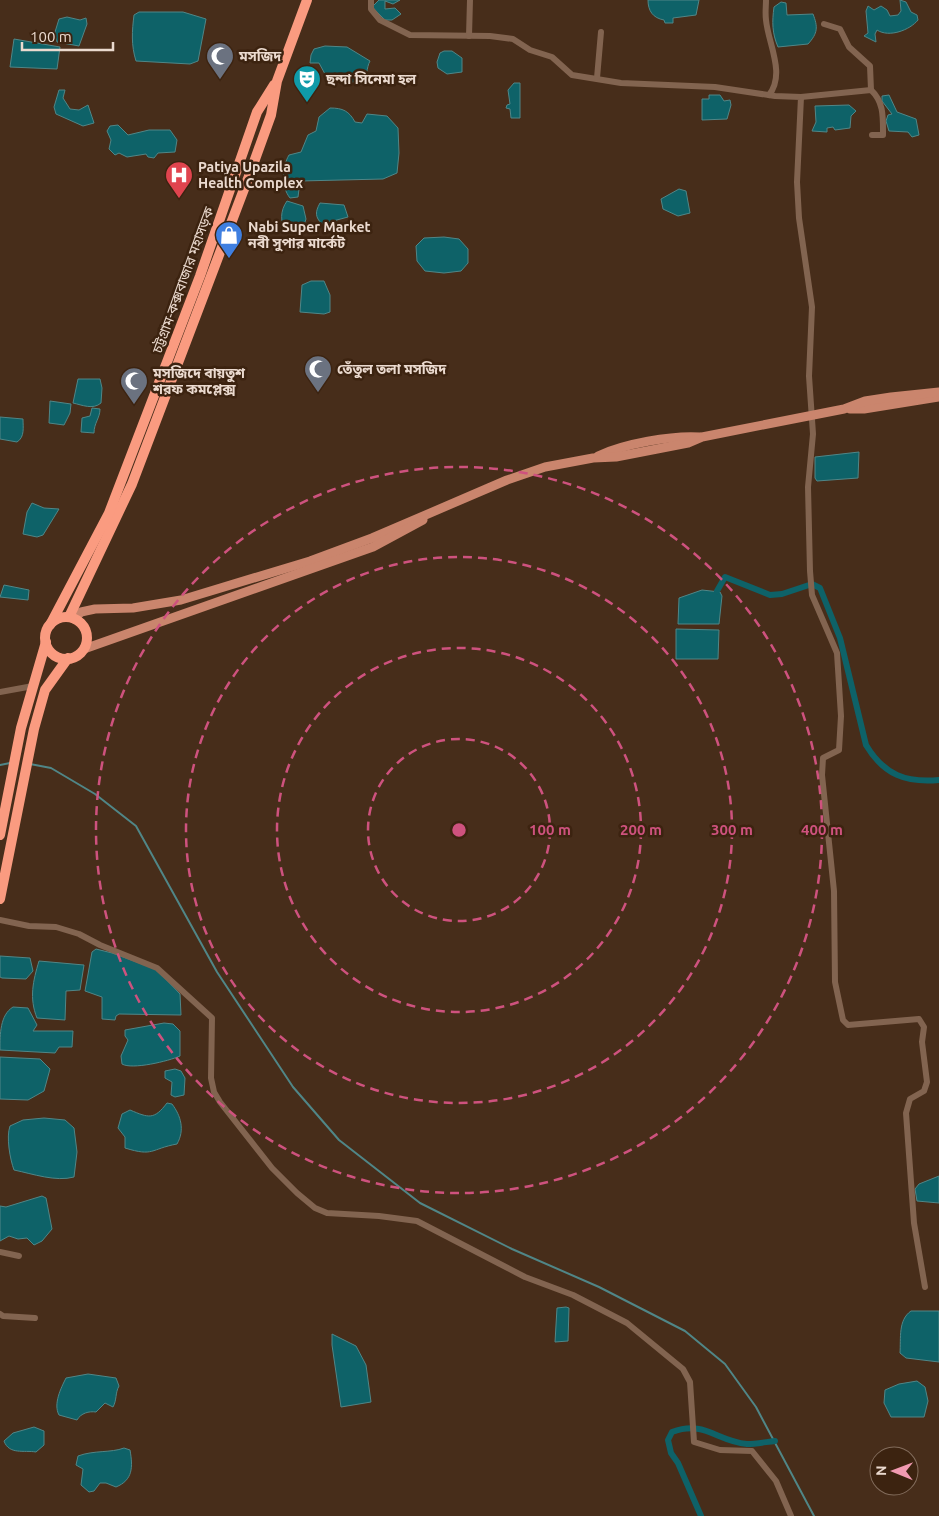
<svg xmlns="http://www.w3.org/2000/svg" width="939" height="1516" font-family="Ubuntu,'Noto Sans Bengali',sans-serif">
<style>
.water{fill:#0e6268;stroke:#508687}
.lines{fill:none;stroke-linecap:round;stroke-linejoin:round}
.stream{stroke:#508687;stroke-width:2}
.canal{stroke:#0e6268;stroke-width:6}
.minor{stroke:#826450;stroke-width:6}
.major{stroke:#ca856d;stroke-width:9}
.highway{stroke:#fa9b80;stroke-width:10}
.ring{fill:none;stroke:#ce527e;stroke-width:2.5;stroke-dasharray:9 6}
.labels{text-anchor:middle;stroke-width:5;stroke-linejoin:round;paint-order:stroke}
.poi-label{font-size:14px;font-weight:bold;fill:#ebdacf;stroke:#3c2310;text-anchor:start}
.street-label{font-size:14px;fill:#ebdacf;stroke:#3c2310}
.centre{fill:#ce527e;stroke:#3c2310;stroke-width:2.5}
.ring-label{font-size:15px;text-anchor:middle;font-weight:bold;fill:#ce527e;stroke:#3c2310;stroke-width:5;stroke-linejoin:round;paint-order:stroke}
</style>
<rect width="100%" height="100%" fill="#472d1a"/>
<g class="water">
<polygon points="379,0 400,0 393,4 385,1 385,9 395,8 401,14 392,20 385,20 372,7"/>
<path d="M 648,0 L 699,0 L 696,15 L 673,18 L 673,23 L 665,23 L 664,20 C 653,18 648,11 648,0 Z"/>
<path d="M 900,0 L 906,2 L 911,12 L 917,15 L 918,20 C 910,30 889,38 877,30 L 875,34 L 876,42 L 864,36 L 868,33 L 866,11 L 868,6 L 874,10 L 881,6 L 887,10 L 890,16 L 898,15 L 901,11 Z"/>
<path d="M 781,2 L 786,3 L 787,15 L 813,14 C 818,27 818,33 808,44 L 778,47 C 772,33 772,22 774,7 Z"/>
<path d="M 139,12 L 183,12 L 206,19 L 198,61 L 190,64 L 136,61 C 131,45 132,31 134,15 Z"/>
<polygon points="67,17 80,20 86,18 87,24 79,46 57,42 55,32 59,19"/>
<polygon points="14,39 60,47 57,69 10,67"/>
<path d="M 325,46 L 347,47 L 370,61 C 366,68 368,77 362,82 L 340,82 L 339,75 L 325,74 L 319,63 L 310,63 L 311,55 L 314,49 Z"/>
<polygon points="444,51 452,51 462,58 462,72 447,74 438,68 437,62 440,53"/>
<polygon points="514,83 520,83 520,118 511,118 510,109 506,108 507,105 510,104 508,90"/>
<polygon points="59,90 65,90 63,98 70,109 79,110 88,105 94,123 83,126 56,114 54,107"/>
<polygon points="709,95 720,95 724,101 730,100 731,105 727,119 702,120 702,99 709,99"/>
<polygon points="889,95 897,112 916,119 919,135 912,137 908,132 889,131 886,121 888,115 892,114 882,101 882,96"/>
<polygon points="849,105 856,111 851,116 850,128 835,130 833,127 827,128 827,132 812,131 816,122 815,106"/>
<path d="M 330,108 C 343,108 349,111 355,122 L 362,123 L 367,114 L 387,116 L 398,128 L 399,153 L 397,173 L 383,179 L 300,181 L 298,197 L 290,198 C 281,187 282,167 289,155 L 301,152 L 308,135 L 316,131 L 319,117 Z"/>
<polygon points="118,125 128,135 149,130 170,130 177,140 175,152 158,153 154,158 148,157 146,154 127,157 119,153 115,155 109,149 111,140 107,131 110,126"/>
<polygon points="679,189 686,191 690,213 678,216 663,209 661,199"/>
<path d="M 287,201 L 303,206 L 306,219 L 302,231 L 286,231 C 280,222 280,211 287,201 Z"/>
<path d="M 320,203 L 344,205 L 348,217 L 322,224 C 315,217 315,212 320,203 Z"/>
<polygon points="444,237 459,239 468,249 468,263 461,271 444,273 425,271 417,261 416,246 424,238"/>
<polygon points="311,281 324,281 330,295 330,312 324,314 300,312 302,285"/>
<path d="M 78,379 L 100,379 L 102,388 L 101,403 C 93,410 82,405 73,403 Z"/>
<polygon points="50,401 71,404 70,413 64,425 49,423"/>
<path d="M 92,408 L 100,409 C 100,418 94,423 94,433 L 81,432 L 82,418 L 90,416 Z"/>
<path d="M 0,417 L 23,419 C 23,427 25,437 17,442 L 0,439 Z"/>
<polygon points="859,452 858,478 817,481 815,478 815,457"/>
<polygon points="32,503 44,508 59,509 43,535 37,537 23,534 27,512"/>
<polygon points="4,585 29,590 28,600 0,597"/>
<polygon points="702,590 720,592 722,596 719,624 678,624 679,598"/>
<polygon points="676,629 719,630 718,659 676,659"/>
<polygon points="96,949 112,953 156,969 180,994 181,1015 119,1014 116,1016 115,1020 102,1019 102,997 85,991 92,952"/>
<polygon points="0,956 30,958 33,971 26,979 2,978 0,977"/>
<path d="M 39,961 L 84,965 L 80,990 L 66,991 L 65,1020 L 37,1018 C 29,998 33,981 39,961 Z"/>
<path d="M 13,1007 L 28,1008 L 37,1025 L 33,1031 L 73,1031 L 72,1047 L 59,1047 L 55,1053 L 0,1050 C 0,1034 0,1015 13,1007 Z"/>
<path d="M 164,1023 L 173,1024 L 180,1031 L 180,1056 C 169,1061 132,1070 122,1064 L 121,1056 L 128,1040 L 125,1036 L 125,1030 Z"/>
<polygon points="0,1057 40,1059 50,1069 44,1091 28,1100 0,1099"/>
<polygon points="175,1069 181,1071 185,1078 184,1095 175,1097 171,1095 172,1082 165,1078 165,1071"/>
<path d="M 167,1103 L 172,1104 C 181,1116 185,1130 177,1144 C 150,1149 154,1157 125,1148 L 125,1137 L 118,1128 L 122,1114 L 130,1110 C 149,1118 154,1120 167,1103 Z"/>
<path d="M 44,1118 L 65,1120 L 74,1128 L 77,1152 L 74,1177 C 56,1182 33,1174 14,1170 C 10,1159 6,1137 10,1126 L 23,1120 Z"/>
<polygon points="939,1176 939,1203 917,1201 915,1189 919,1184"/>
<polygon points="42,1196 46,1198 52,1229 42,1241 34,1245 27,1238 18,1239 9,1236 0,1241 0,1206 6,1207"/>
<polygon points="566,1307 569,1308 568,1341 555,1342 557,1308"/>
<path d="M 911,1311 L 939,1311 L 939,1362 L 906,1358 L 900,1353 C 901,1338 898,1320 911,1311 Z"/>
<polygon points="332,1334 356,1346 366,1365 371,1402 341,1407 332,1345"/>
<path d="M 88,1374 L 116,1378 L 119,1386 C 115,1393 117,1400 113,1407 L 105,1403 L 96,1412 C 89,1411 81,1413 77,1420 L 59,1415 C 53,1404 61,1388 66,1378 Z"/>
<polygon points="917,1381 925,1387 928,1401 924,1417 891,1417 884,1403 885,1390 899,1384"/>
<path d="M 34,1427 L 44,1431 L 44,1445 L 36,1452 C 24,1450 9,1455 4,1441 L 13,1433 Z"/>
<path d="M 124,1448 L 130,1450 C 133,1467 133,1480 116,1487 L 106,1483 L 100,1483 L 94,1491 L 89,1492 L 81,1485 L 83,1469 L 76,1465 L 78,1456 C 94,1450 111,1453 124,1448 Z"/>
</g>
<g class="lines">
<g class="stream">
<polyline points="30,764 51,768 95,794 136,826 217,972 293,1087 339,1140 420,1203 512,1249 599,1287 685,1331 725,1364 756,1407 814,1516"/>
<polyline points="0,765 10,763"/>
</g>
<g class="canal">
<path d="M 717,591 L 725,577 L 770,595 L 782,594 L 812,584 L 820,588 L 840,638 L 866,745 C 884,775 906,783 939,780"/>
<path d="M 701,1516 L 678,1463 L 671,1453 L 668,1440 L 672,1432 C 705,1420 716,1441 747,1444 C 756,1444 766,1442 775,1441"/>
</g>
<g class="minor">
<polyline points="371,0 371,9 380,20 410,35 490,36 513,39 530,50 552,57 572,75 621,83 715,87 775,96 801,97 797,182 799,218 812,307 809,376 813,434 808,487 810,571 812,595 837,653 841,716 839,750 823,758 822,775 834,891 835,982 843,1020 848,1025 919,1019 924,1027 922,1042 927,1082 924,1091 910,1099 906,1113 914,1223 925,1287"/>
<path d="M 766,0 C 766,6 765,13 766,20 C 768,43 786,74 769,95"/>
<polyline points="824,24 840,29 849,47 870,66 871,90"/>
<polyline points="469,36 470,0"/>
<polyline points="597,78 601,32"/>
<path d="M 801,97 L 871,90 C 884,102 883,117 883,135 L 872,135"/>
<polyline points="0,692 33,686"/>
<polyline points="0,920 29,926 56,927 79,934 100,945 157,968 212,1018 211,1078 214,1092 220,1102 272,1168 297,1193 315,1208 327,1213 379,1216 417,1221 525,1277 573,1295 627,1323 683,1369 690,1382 694,1442 720,1450 752,1451 776,1481 791,1516"/>
<polyline points="0,1252 19,1256"/>
<polyline points="0,1314 3,1316 35,1318"/>
</g>
<g class="major">
<polyline points="850,409 864,409 939,397"/>
<path d="M 598,456 C 623,444 672,435 700,437"/>
<polyline points="74,619 81,612 95,609 133,608 181,600 310,561 372,538 507,480 545,467 593,458 616,457 688,443 702,437 844,409 865,401 891,397 939,392"/>
<polyline points="84,649 373,547 423,520"/>
</g>
<g class="highway">
<polyline points="69,617 132,484 249,176 271,115 277,81 307,0"/>
<circle cx="66" cy="638" r="21"/>
<polyline points="50,625 109,513 200,276 257,112 274,85"/>
<polyline points="0,835 21,728 46,642"/>
<polyline points="0,899 34,729 45,690 68,658"/>
</g>
</g>
<g class="ring">
<circle cx="459" cy="830" r="91"/>
<circle cx="459" cy="830" r="182"/>
<circle cx="459" cy="830" r="273"/>
<circle cx="459" cy="830" r="363"/>
</g>
<defs>
<g id="mosque-pin" transform="scale(1.4375)"><path d="M0 17L-7.5 6A9.5 9.5 0 1 1 7.5 6Z" fill="#6b7280" stroke="#3c2310"/><path d="M3.5-4.9A6 6 0 1 0 3.5 4.9A5 5 0 1 1 3.5-4.9Z" fill="#fff"/></g>
<g id="theatre-pin" transform="scale(1.4375)"><path d="M0 17L-7.5 6A9.5 9.5 0 1 1 7.5 6Z" fill="#0f9aa8" stroke="#3c2310"/><path d="M-5-5.5Q0-4 5-5.5V0Q5 5 0 6Q-5 5-5 0ZM-3.3-2.5H-1v1.5H-3.3ZM1-2.5H3.3v1.5H1ZM-2.8 1Q0 5.5 2.8 1Z" fill="#fff"/></g>
<g id="hospital-pin" transform="scale(1.4375)"><path d="M0 17L-7.5 6A9.5 9.5 0 1 1 7.5 6Z" fill="#e0444e" stroke="#3c2310"/><path d="M-5-5h3v3.5h4V-5h3V5h-3V1.5h-4V5h-3Z" fill="#fff"/></g>
<g id="shop-pin" transform="scale(1.4375)"><path d="M0 17L-7.5 6A9.5 9.5 0 1 1 7.5 6Z" fill="#3f7fe0" stroke="#3c2310"/><path d="M-5-2.5h2.3a2.7 3.5 0 0 1 5.4 0H5L5.5 6h-11ZM-1.5-2.5h3a1.5 2.3 0 0 0-3 0Z" fill="#fff"/></g>
</defs>
<g fill-rule="evenodd">
<use href="#mosque-pin" x="220" y="56"/>
<use href="#theatre-pin" x="307" y="79"/>
<use href="#hospital-pin" x="179" y="175"/>
<use href="#shop-pin" x="229" y="235"/>
<use href="#mosque-pin" x="318" y="369"/>
<use href="#mosque-pin" x="134" y="381"/>
</g>
<g class="labels">
<g class="poi-label">
<text x="239" y="61">মসজিদ</text>
<text x="326" y="84">ছন্দা সিনেমা হল</text>
<text x="198" y="172">Patiya Upazila<tspan x="198" dy="16">Health Complex</tspan></text>
<text x="248" y="232">Nabi Super Market<tspan x="248" dy="16">নবী সুপার মার্কেট</tspan></text>
<text x="337" y="374">তেঁতুল তলা মসজিদ</text>
<text x="153" y="378">মসজিদে বায়তুশ<tspan x="153" dy="16">শরফ কমপ্লেক্স</tspan></text>
</g>
<g class="street-label">
<text transform="translate(183 280) rotate(-70)" y="5">চট্টগ্রাম-কক্সবাজার মহাসড়ক</text>
</g>
</g>
<circle cx="459" cy="830" r="8" class="centre"/>
<g class="ring-label">
<text x="550" y="835">100 m</text>
<text x="641" y="835">200 m</text>
<text x="732" y="835">300 m</text>
<text x="822" y="835">400 m</text>
</g>
<g transform="translate(894 1471) rotate(271)"><circle r="24" fill="#3c2310" stroke="#826c5c"/>
<path d="M0-4L9 19L0 12L-9 19Z" fill="#f19ab1"/>
<text y="-8" font-size="14" font-weight="bold" text-anchor="middle" fill="#ebdacf">N</text>
</g>
<path d="M22 42v8h91v-8" fill="none" stroke="#ebdacf" stroke-width="2.5"/>
<text x="30" y="42" font-size="15" fill="#ebdacf" stroke="#3c2310" stroke-width="4" paint-order="stroke">100 m</text>
</svg>
